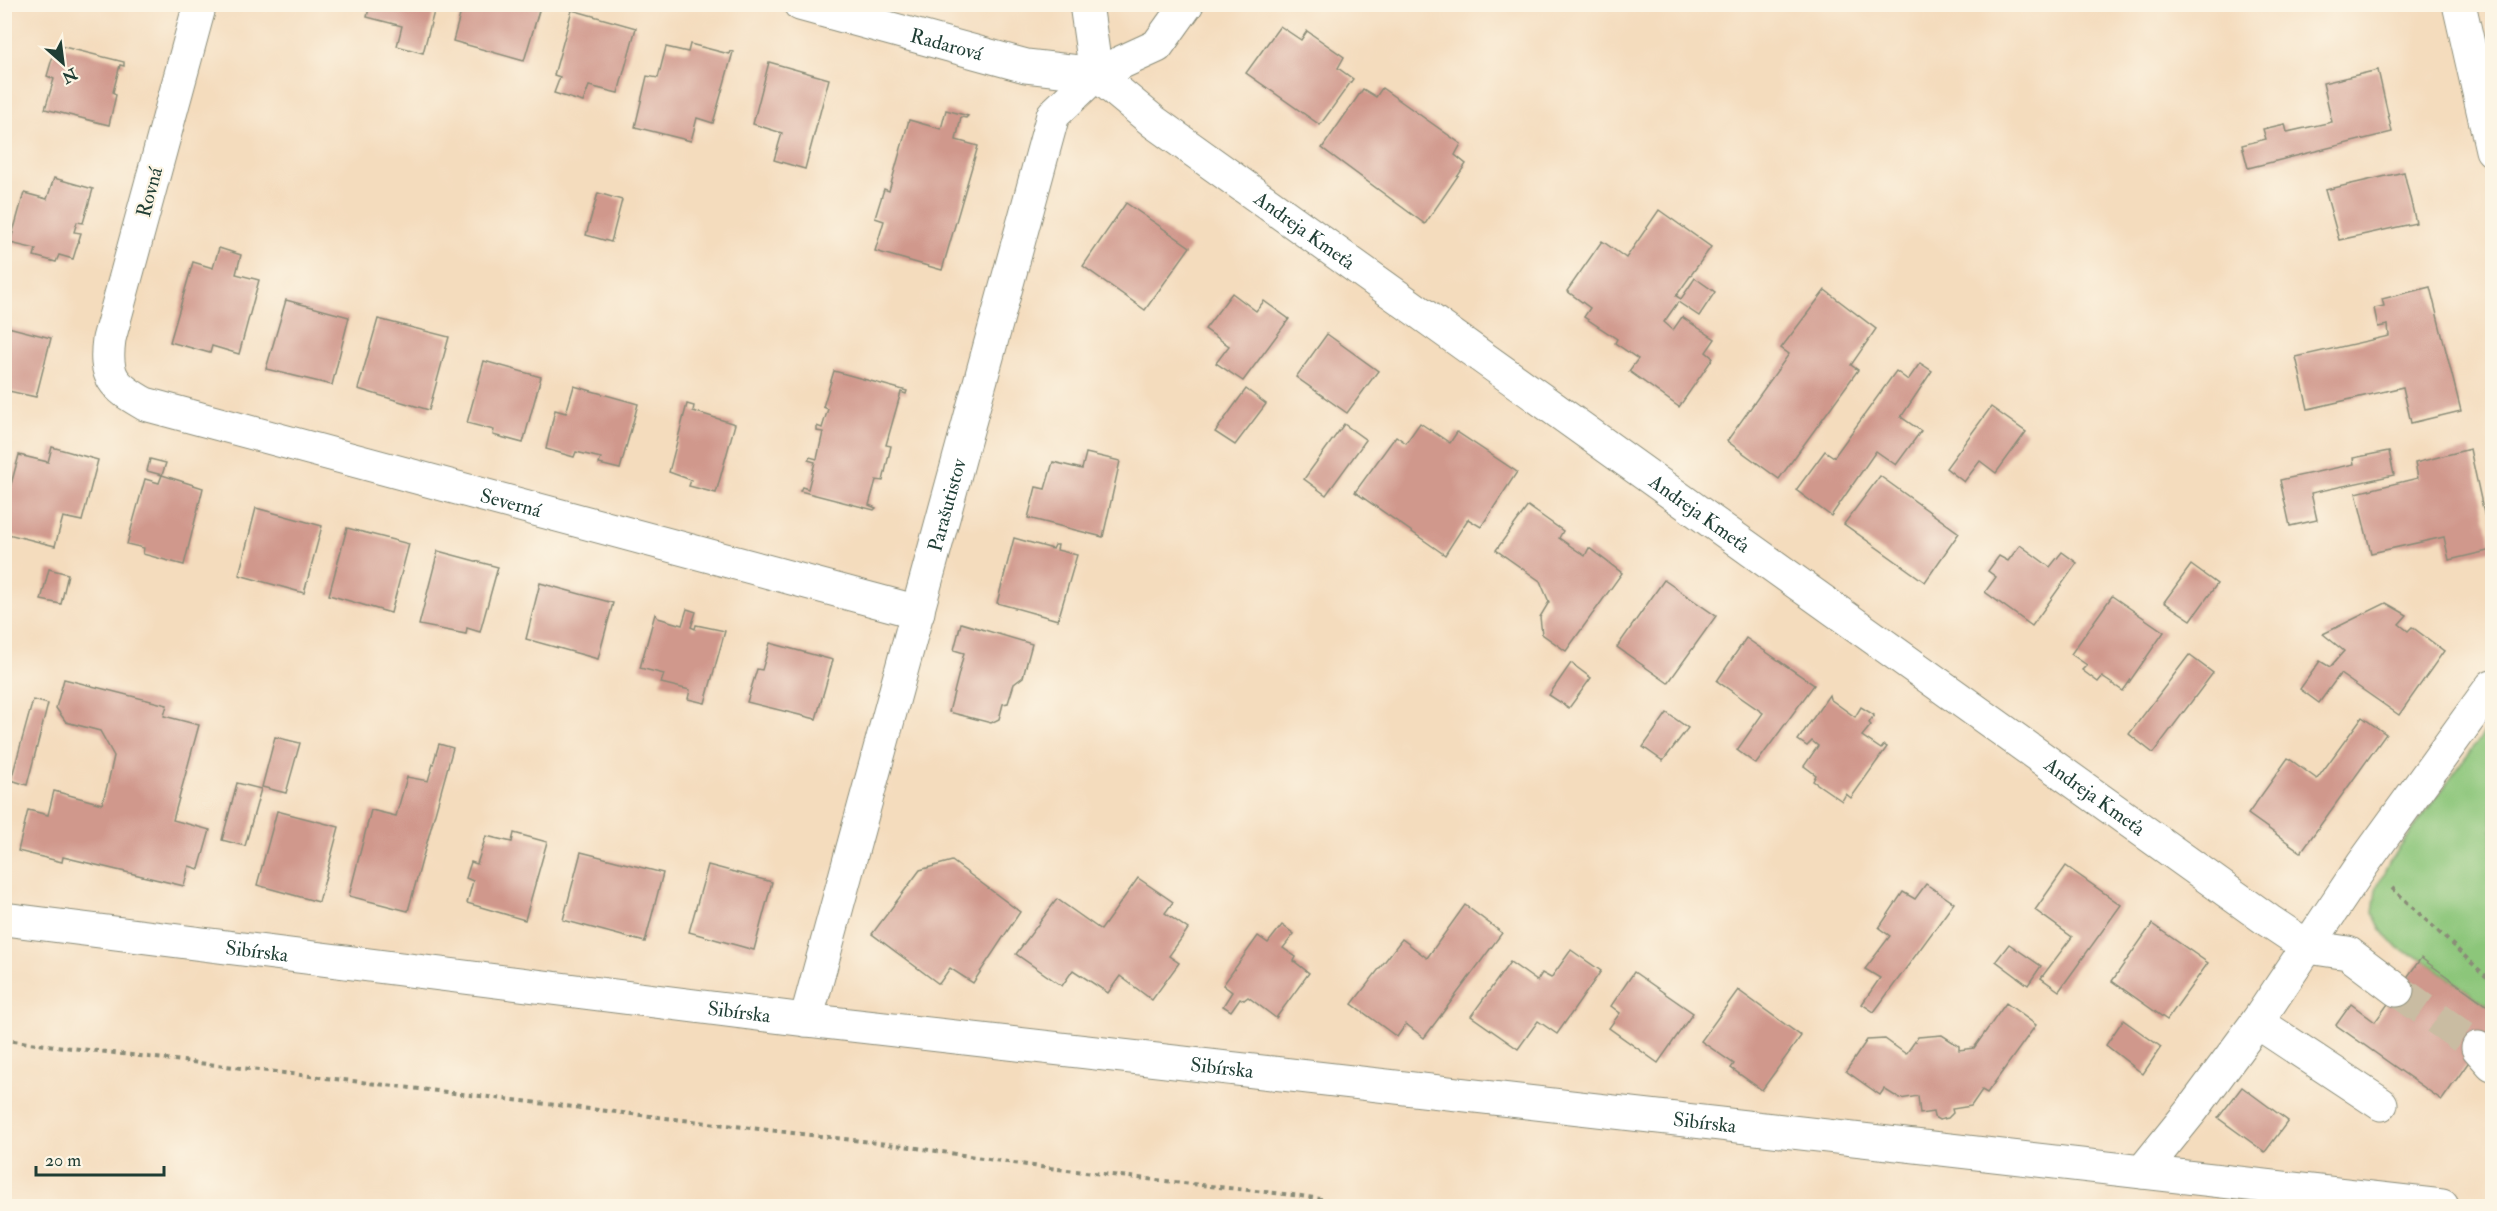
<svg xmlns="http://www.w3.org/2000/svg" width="2497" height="1211" font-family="'IM FELL Double Pica',serif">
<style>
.green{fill:#8cc67a;stroke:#568257;stroke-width:1.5}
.building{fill:#d0988c}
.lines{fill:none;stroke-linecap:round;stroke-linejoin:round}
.minor-tunnel{stroke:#c9bca2;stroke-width:33;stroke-dasharray:33 16;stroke-linecap:butt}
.minor-casing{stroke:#8a8c78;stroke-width:35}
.path{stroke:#8a8c78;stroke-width:4;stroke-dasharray:4.5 4.5;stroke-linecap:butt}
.minor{stroke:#fff;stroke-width:33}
.labels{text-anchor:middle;stroke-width:4.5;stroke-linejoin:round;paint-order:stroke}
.street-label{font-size:20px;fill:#1f3d34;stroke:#fcf5e5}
</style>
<rect width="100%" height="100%" fill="#fcf5e5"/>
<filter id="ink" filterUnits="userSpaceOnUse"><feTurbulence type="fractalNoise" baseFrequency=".0167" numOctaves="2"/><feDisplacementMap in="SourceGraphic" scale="12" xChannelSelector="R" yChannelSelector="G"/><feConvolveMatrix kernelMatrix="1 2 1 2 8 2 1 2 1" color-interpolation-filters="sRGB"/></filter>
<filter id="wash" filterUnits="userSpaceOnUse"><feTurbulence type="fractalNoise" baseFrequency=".008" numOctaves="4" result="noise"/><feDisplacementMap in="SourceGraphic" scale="24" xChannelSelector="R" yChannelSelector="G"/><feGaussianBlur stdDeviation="1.35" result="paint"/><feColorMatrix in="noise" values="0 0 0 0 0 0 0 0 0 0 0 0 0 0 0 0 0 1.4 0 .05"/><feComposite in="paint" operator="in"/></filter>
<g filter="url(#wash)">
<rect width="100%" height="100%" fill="#f4dcbd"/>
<polygon class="green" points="2492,722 2492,1009 2421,958 2398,949 2381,930 2373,913 2376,889 2390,861"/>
<g id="blocks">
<g class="building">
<polygon points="370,4 436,4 423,53 397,46 402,26 367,17"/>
<polygon points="463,4 541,4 524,61 453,41"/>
<polygon points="572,10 636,28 618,93 589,86 583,102 554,93 560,77 554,75"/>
<polygon points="1280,26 1301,40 1307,31 1344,57 1338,68 1353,79 1320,125 1246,73"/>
<polygon points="690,44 729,54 730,51 733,52 713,123 697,118 691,141 635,127 647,76 658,78 666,47 688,52"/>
<polygon points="56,45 124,62 124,66 120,65 113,92 116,95 109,125 45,109 54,79 47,76"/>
<polygon points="769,62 829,79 805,169 774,160 782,133 753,124"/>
<polygon points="2378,70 2392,132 2248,168 2242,145 2266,139 2263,129 2285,124 2287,132 2332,122 2323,83"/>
<polygon points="1382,88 1461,144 1455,155 1466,164 1425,224 1322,148 1363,89 1376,97"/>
<polygon points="946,110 968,116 966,118 961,117 956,140 978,146 942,270 875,251 884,221 875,218 884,189 889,191 909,120 941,129"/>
<polygon points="2404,172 2416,223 2339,240 2325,190"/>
<polygon points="54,178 93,189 83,223 77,222 74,232 81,233 73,259 59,255 56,262 34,256 36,249 10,243 24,193 47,199"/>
<polygon points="598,193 622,200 611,242 586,235"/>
<polygon points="1126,203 1190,247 1145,310 1083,266"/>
<polygon points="1659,210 1711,247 1676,296 1681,299 1695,278 1715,292 1699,316 1678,302 1664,322 1673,330 1682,317 1715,339 1706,352 1713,358 1679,407 1629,371 1638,359 1615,343 1617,339 1584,317 1590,308 1567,291 1602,241 1626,258"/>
<polygon points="219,248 241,255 236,274 259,280 239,354 212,346 210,353 170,342 193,262 213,268"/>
<polygon points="2430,287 2461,411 2411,423 2403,387 2308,409 2296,357 2389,336 2388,325 2378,327 2374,308 2384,306 2382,299"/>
<polygon points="1825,290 1876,329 1851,365 1858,370 1779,479 1727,441 1789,354 1781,348"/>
<polygon points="1232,293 1256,311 1264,301 1289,319 1243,381 1216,363 1229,346 1205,329"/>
<polygon points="286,300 349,317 332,385 266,369"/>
<polygon points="378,319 449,337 429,410 358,389"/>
<polygon points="4,326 51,338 36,397 4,390"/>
<polygon points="1327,334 1378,371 1347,413 1296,377"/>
<polygon points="484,361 541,377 523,443 493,435 494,430 467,423"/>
<polygon points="1920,363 1932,371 1901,417 1921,431 1896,465 1876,451 1831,516 1796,490 1825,451 1834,457 1896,371 1908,380"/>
<polygon points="834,371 907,391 906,394 901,392 886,445 891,446 883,481 876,480 869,505 876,508 874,510 800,491 802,487 808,489 815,462 808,460 810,457 817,459 823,432 817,431 817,426 822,428 828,409 823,407"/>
<polygon points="574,386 638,404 620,469 599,464 601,458 576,452 574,457 546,449 555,410 566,413"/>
<polygon points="1246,389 1266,404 1235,445 1215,432"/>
<polygon points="687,404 694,406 693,411 735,424 716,493 689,486 691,480 669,472"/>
<polygon points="1991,407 2026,432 1996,473 1980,461 1964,482 1946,468"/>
<polygon points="1420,423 1450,443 1457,432 1517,472 1481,527 1468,519 1445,555 1355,492 1396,436 1406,443"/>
<polygon points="1344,424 1366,440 1326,495 1304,479"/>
<polygon points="52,447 98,460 82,521 63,517 55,546 4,533 4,510 19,455 48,462"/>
<polygon points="2470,449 2492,550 2449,560 2444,537 2371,553 2356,493 2418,478 2415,463"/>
<polygon points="2389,451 2394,475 2311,493 2317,520 2290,526 2280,480 2354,464 2353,458"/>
<polygon points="1086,453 1120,461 1103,537 1028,518 1036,487 1045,489 1053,462 1082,469"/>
<polygon points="150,459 166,463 162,475 147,471"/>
<polygon points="162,475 203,488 184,565 143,554 144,548 127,544 145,479 159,483"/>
<polygon points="1880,476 1959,533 1925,582 1844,524"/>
<polygon points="1528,506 1563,531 1559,538 1585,556 1589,548 1622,573 1566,651 1542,634 1540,617 1549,602 1540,581 1496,550"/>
<polygon points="256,508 322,526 304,593 239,575"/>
<polygon points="347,528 409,544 391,613 329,595"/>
<polygon points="1014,538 1053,549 1055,545 1058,545 1057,550 1077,555 1058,620 997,603"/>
<polygon points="2020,545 2050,567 2062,552 2077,563 2032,626 1985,592 1996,577 1988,571 1999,556 2008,561"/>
<polygon points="438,551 498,567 480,632 467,628 466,634 419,625"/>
<polygon points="2191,565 2217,584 2191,620 2164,602"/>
<polygon points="49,569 68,574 61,604 41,600"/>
<polygon points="1664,580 1716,616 1668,683 1617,647"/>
<polygon points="540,583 613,603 598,659 526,639"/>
<polygon points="2112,596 2164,632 2123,691 2102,677 2098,682 2082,670 2087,665 2071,654"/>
<polygon points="2386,603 2407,615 2399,624 2408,631 2412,627 2444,651 2399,715 2340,674 2319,703 2300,689 2320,661 2330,667 2344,651 2323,634"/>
<polygon points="687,609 696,612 691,627 695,629 696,625 725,631 705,703 688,699 690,690 661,683 664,674 640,668 655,614 658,618 682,625"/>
<polygon points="961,623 1032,644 1023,677 1014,684 1008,703 1003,704 999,719 991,723 949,712 964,653 954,650"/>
<polygon points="1746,638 1814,685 1756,764 1737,750 1763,713 1717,681"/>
<polygon points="770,643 833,660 816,719 747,702 757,669 762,670"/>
<polygon points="2189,655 2213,673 2153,753 2129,734"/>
<polygon points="1571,663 1591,678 1569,708 1549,695"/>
<polygon points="64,679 167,705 164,716 199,725 173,820 210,830 199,869 189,866 184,886 63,857 62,862 18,851 28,810 48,815 54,791 102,804 108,783 114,756 100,731 66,722 56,708"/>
<polygon points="1829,695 1830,699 1855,717 1861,707 1874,715 1869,723 1871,725 1862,736 1881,749 1884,745 1887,747 1851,798 1846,794 1842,801 1813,781 1816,775 1804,766 1818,746 1812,741 1807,746 1798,740"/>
<polygon points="33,700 48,704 27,785 11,780"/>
<polygon points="1667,713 1688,728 1663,761 1643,747"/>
<polygon points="2362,717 2386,734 2301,852 2248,814 2288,758 2317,779"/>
<polygon points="275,737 300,743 286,793 262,787"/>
<polygon points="439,744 453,748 408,911 349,896 371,810 396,816 407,777 428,781"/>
<polygon points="237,783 261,789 245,846 222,840"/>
<polygon points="277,811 339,827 319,902 257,885"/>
<polygon points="514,833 547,842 525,920 467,903 473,881 466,878 471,862 477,864 486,836 512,842"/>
<polygon points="581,852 663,873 645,942 563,920"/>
<polygon points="952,861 1020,912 973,983 950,968 939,984 872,934 920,870"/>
<polygon points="708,865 772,882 754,950 689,932"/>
<polygon points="2066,866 2121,905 2059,991 2041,978 2072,937 2035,910"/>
<polygon points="1138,878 1173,902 1165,913 1188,929 1169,956 1179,963 1152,1000 1120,976 1108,993 1073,970 1062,986 1016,954 1057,899 1101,930"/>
<polygon points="1926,884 1954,903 1874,1012 1862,1004 1880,978 1865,969 1890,936 1879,928 1903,892 1915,899"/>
<polygon points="1465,905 1502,933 1424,1038 1406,1024 1397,1037 1352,1004 1402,939 1427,958"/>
<polygon points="2152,924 2208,963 2167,1020 2112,981"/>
<polygon points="1282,925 1294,934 1283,948 1296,957 1294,961 1309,973 1276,1018 1248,997 1244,1000 1240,998 1231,1011 1223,1006 1232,992 1223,985 1258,936 1268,943"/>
<polygon points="2009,944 2041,966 2028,985 1996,961"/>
<polygon points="1571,950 1601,971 1557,1034 1538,1021 1518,1049 1471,1016 1510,962 1537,981 1542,973 1551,978"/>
<polygon points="2421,958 2492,1009 2492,1029 2442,1100 2336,1025 2351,1004 2375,1022"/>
<polygon points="1634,972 1693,1013 1658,1063 1609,1028 1620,1013 1611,1006"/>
<polygon points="1738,990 1801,1036 1762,1090 1731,1068 1734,1064 1701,1041"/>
<polygon points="2006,1003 2036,1025 1987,1093 1982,1090 1971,1106 1952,1109 1953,1113 1948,1118 1939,1120 1934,1117 1933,1112 1920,1114 1918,1096 1900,1099 1884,1089 1880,1095 1846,1071 1867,1040 1885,1039 1906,1054 1918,1037 1942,1035 1959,1046 1959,1050 1974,1048"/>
<polygon points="2123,1020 2161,1047 2143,1074 2106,1045"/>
<polygon points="2242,1087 2288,1121 2265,1152 2218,1118"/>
</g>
</g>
</g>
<g filter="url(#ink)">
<use href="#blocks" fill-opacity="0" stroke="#8a8c78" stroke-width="1.5"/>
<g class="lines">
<polyline class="minor-tunnel" points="2397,990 2478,1048"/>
<g class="minor-casing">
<g id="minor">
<path id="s1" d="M 200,4 L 109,339 C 104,377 113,386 145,404 L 918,612"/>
<path id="s2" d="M 800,4 L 1026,66 L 1096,74"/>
<polyline points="1086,4 1096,74"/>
<polyline points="2459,4 2492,150"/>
<path id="s3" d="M 1096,74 L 1154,122 L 2269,921 L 2308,947 L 2348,953 L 2397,990"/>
<path id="s4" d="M 4,919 L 806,1020 L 2442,1206"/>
<path id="s5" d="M 806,1020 L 1053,115 L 1096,74 L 1157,46 L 1187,4"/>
<polyline points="2257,1022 2381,1104"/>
<polyline points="2478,1048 2492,1064"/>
<polyline points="2142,1172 2192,1110 2257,1022 2363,864 2492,686"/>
</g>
</g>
<g class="path">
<polyline points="2392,888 2492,982"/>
<polyline points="4,1040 904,1146 1040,1167 1301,1196 1368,1206"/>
</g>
<use href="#minor" class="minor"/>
</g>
</g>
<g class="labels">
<g class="street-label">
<text dy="7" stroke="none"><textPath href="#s2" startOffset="152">Radarová</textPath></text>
<text transform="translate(149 192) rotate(-75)" y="7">Rovná</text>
<text dy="7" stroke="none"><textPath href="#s3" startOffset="261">Andreja Kmeťa</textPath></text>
<text dy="7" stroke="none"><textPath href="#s1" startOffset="808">Severná</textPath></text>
<text dy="7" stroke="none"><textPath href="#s5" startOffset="534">Parašutistov</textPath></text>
<text dy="7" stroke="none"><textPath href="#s3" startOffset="747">Andreja Kmeťa</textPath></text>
<text dy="7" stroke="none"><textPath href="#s3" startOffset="1233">Andreja Kmeťa</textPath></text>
<text dy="7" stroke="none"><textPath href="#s4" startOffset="255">Sibírska</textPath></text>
<text dy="7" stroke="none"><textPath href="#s4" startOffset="741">Sibírska</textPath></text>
<text dy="7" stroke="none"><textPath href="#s4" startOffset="1227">Sibírska</textPath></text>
<text dy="7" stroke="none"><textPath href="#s4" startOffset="1713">Sibírska</textPath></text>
</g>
</g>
<rect width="2497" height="1211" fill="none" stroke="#fcf5e5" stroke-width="24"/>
<g transform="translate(63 63) rotate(152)" stroke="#fcf5e5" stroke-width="4.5" paint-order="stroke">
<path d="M0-4.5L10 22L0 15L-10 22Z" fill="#1f3d34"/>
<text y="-9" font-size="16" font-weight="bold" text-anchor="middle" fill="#1f3d34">N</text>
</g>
<path d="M36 1166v9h128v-9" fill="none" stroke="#1f3d34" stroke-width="3"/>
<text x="45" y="1166" font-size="18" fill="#1f3d34" stroke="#fcf5e5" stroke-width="4.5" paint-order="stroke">20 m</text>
</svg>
